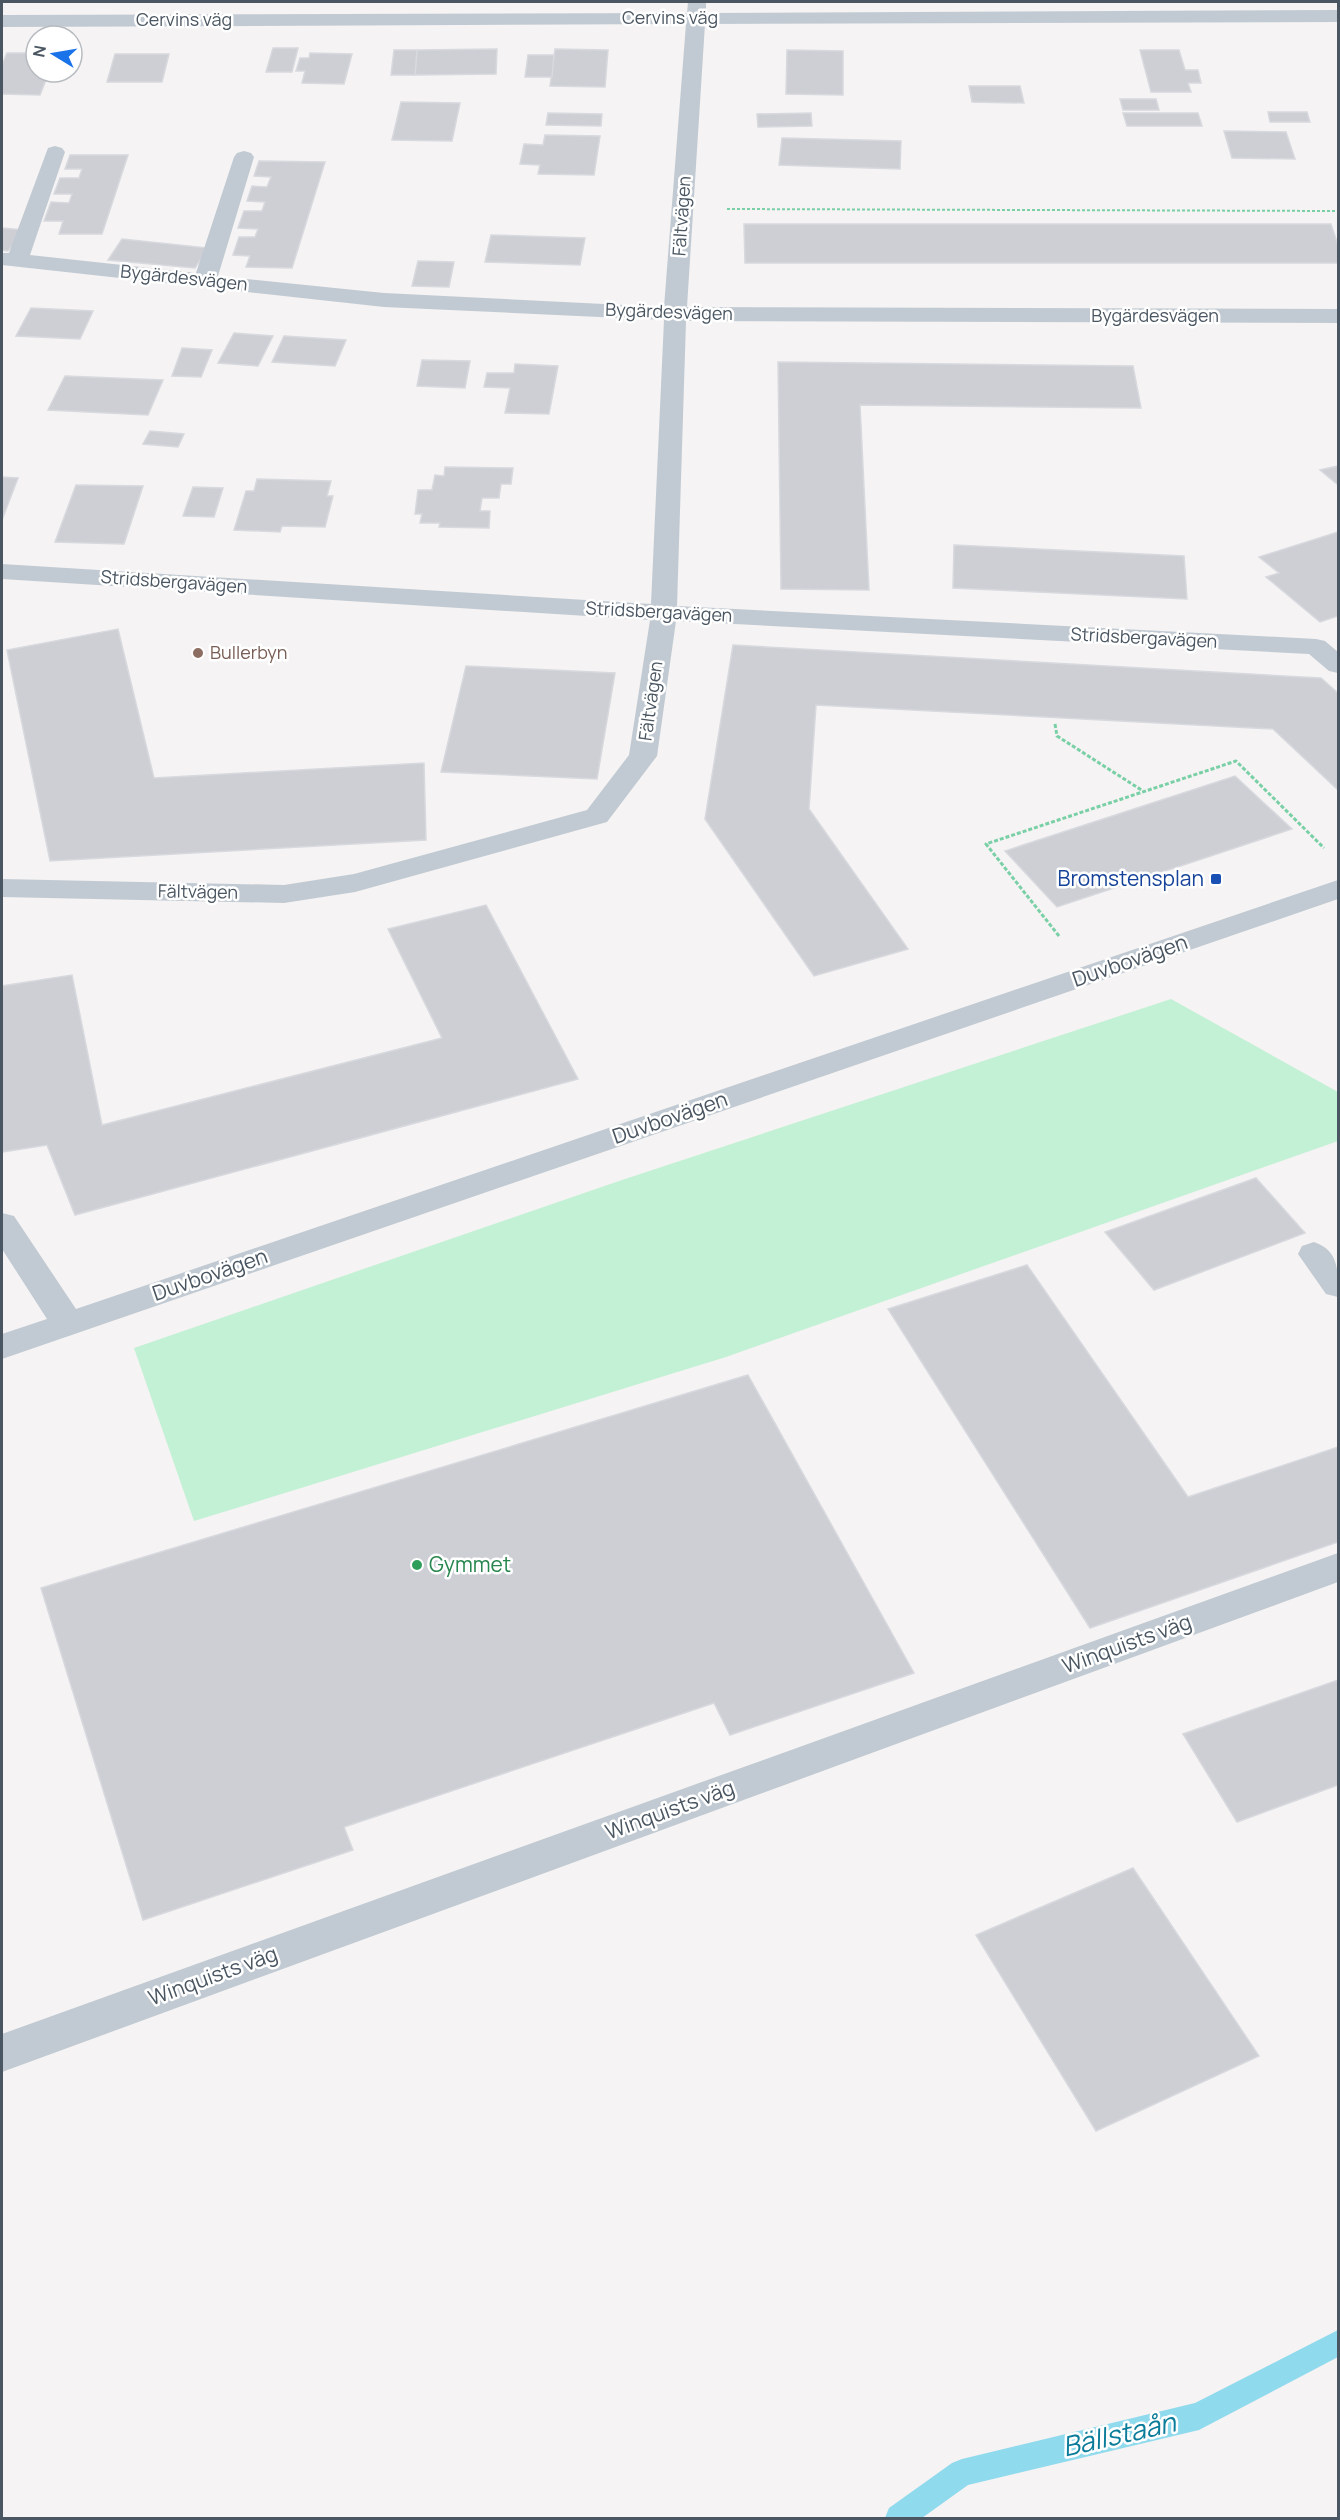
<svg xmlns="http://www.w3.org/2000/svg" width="1340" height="2520" font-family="Manrope,sans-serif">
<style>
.green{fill:#c3f1d5}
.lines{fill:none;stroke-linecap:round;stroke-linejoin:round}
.stream{fill:#90daee;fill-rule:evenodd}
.building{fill:#cdcfd5;stroke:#d7d9de;stroke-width:1.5}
.path-far1{stroke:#7ad0a6;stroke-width:2;stroke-dasharray:3 2;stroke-linecap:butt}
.path{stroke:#7ad0a6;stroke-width:3;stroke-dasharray:4 2;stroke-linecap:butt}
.minor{fill:#c1cad2;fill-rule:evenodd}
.education-dot{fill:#8d6e63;stroke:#fff;stroke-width:2}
.transit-dot{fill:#1a4fb4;stroke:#fff;stroke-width:2}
.leisure-dot{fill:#2e9e5b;stroke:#fff;stroke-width:2}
.labels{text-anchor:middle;stroke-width:5;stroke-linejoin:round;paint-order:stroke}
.far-street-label{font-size:18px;fill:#4a5661;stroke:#fff}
.far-education-label{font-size:18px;fill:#785e54;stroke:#fff;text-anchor:start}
.transit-label{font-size:21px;fill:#164399;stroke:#fff;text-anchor:end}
.street-label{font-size:21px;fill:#4a5661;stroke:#fff}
.leisure-label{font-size:21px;fill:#27864d;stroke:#fff;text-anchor:start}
.near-water-label{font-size:27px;font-style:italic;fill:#0c7c9b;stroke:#fff}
</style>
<rect width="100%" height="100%" fill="#f5f3f3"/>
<polygon class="green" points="1171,999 1338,1092 1338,1141 726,1357 194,1521 134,1348 619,1181"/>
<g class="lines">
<polygon class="stream" points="1338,2330 1338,2357 1199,2430 968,2485 922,2518 885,2518 889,2508 952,2463 962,2459 1195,2403"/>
</g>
<g class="building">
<polygon points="273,48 298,48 292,72 266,72"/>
<polygon points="497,49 496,74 415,75 417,50"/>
<polygon points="555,49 608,50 605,87 550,86"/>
<polygon points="394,50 417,50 415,75 391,75"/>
<polygon points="787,50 843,51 843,95 786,94"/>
<polygon points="1140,50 1179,50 1185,70 1198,70 1201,83 1188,83 1191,92 1151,92"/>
<polygon points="7,53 36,53 36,72 49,72 40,95 2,94 2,65"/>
<polygon points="310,53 352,54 344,84 302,83 305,71 296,71 300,58 309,58"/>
<polygon points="115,54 169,54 162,82 107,82"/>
<polygon points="528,55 554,55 552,77 525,77"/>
<polygon points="969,86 1020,86 1024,103 972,102"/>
<polygon points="1120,99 1156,99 1159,110 1123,110"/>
<polygon points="401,102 460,103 452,141 392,140"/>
<polygon points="1268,112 1307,112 1310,122 1270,122"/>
<polygon points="548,113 602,114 601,126 546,125"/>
<polygon points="811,113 812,126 758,127 757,114"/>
<polygon points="1123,113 1198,113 1202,126 1127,126"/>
<polygon points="1224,131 1286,132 1295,159 1232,158"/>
<polygon points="545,135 600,136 594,175 538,174 540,165 520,164 524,144 543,145"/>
<polygon points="782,138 901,141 900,169 779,165"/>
<polygon points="70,155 128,155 102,234 59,234 63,221 44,221 51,202 69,203 72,194 54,194 60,178 79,178 82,169 65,169"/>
<polygon points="259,161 325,162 292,268 246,267 250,256 233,255 239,237 255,237 258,229 238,228 244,211 262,211 265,202 247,201 252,186 267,187 271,177 254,176"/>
<polygon points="744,224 1331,224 1338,245 1338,263 745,263"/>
<polygon points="2,228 25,230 8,251 2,250"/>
<polygon points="491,235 585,238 580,265 485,262"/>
<polygon points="122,239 208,248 195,268 108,260"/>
<polygon points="418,261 454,262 449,287 412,286"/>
<polygon points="31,308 93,311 80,339 16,336"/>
<polygon points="234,333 273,336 258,366 218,363"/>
<polygon points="284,336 346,340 335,366 272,362"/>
<polygon points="182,348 212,350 201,377 172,376"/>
<polygon points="422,360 470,361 465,388 417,386"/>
<polygon points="778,362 1133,366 1141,408 860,405 869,590 781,589"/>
<polygon points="515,364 558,366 549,414 505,413 510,388 484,387 487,373 514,373"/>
<polygon points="65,376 163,380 148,415 48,410"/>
<polygon points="150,431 184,434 178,447 143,444"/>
<polygon points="1338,466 1338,485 1320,470"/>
<polygon points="445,467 513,468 511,484 501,484 499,498 482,498 480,511 490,511 489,528 439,527 440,523 420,523 422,514 415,514 418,490 432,490 435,475 444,476"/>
<polygon points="2,477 18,478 2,520"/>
<polygon points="257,479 331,481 327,496 333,496 325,527 282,526 280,532 234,530 246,491 254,491"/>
<polygon points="76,485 143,486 124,544 55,542"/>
<polygon points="193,487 223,488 214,517 183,516"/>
<polygon points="1338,532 1338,616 1320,622 1266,577 1279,573 1259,557"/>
<polygon points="954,545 1184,556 1187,599 953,588"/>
<polygon points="118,629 154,778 424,763 426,840 50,861 7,650"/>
<polygon points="733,645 1321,678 1338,693 1338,790 1273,729 816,705 809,809 908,949 814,976 705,819"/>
<polygon points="466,666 615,673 597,779 441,772"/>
<polygon points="1235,776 1292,829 1057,907 1005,851"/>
<polygon points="486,905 578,1079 75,1215 47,1145 2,1152 2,986 72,975 102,1125 442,1038 388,929"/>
<polygon points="1256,1178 1305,1233 1154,1290 1105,1232"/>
<polygon points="1027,1265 1188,1497 1338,1447 1338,1542 1090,1628 888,1309"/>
<polygon points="748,1375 914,1673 730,1735 714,1703 344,1827 353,1850 143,1920 41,1588"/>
<polygon points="1338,1680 1338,1785 1237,1822 1183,1734"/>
<polygon points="1133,1868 1259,2056 1096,2131 976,1935"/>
</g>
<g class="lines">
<polyline class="path-far1" points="727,209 1338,211"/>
<g class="path">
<polyline points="1055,724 1057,736 1143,791"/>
<polyline points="1059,936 986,844 1236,761 1324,848"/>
</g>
<g class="minor">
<polygon points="688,2 706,2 706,13 1338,10 1338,22 705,24 687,307 1338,309 1338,323 686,321 677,606 1316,639 1325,641 1338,652 1338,673 1329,671 1309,654 676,621 657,756 607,822 355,892 284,903 2,897 2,879 284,885 354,874 587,810 629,755 650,620 2,579 2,564 651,604 664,320 384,307 2,265 2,253 9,253 48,148 55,146 62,148 65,152 30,255 196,273 234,157 237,153 244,151 251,153 254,157 218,276 384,293 664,307 686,24 2,27 2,15 687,13"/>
<polygon points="1338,880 1338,899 2,1359 2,1334 47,1319 2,1249 2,1213 14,1216 76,1309"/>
<path d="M 1314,1242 C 1340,1251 1338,1272 1338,1297 L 1326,1294 L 1298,1254 L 1302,1246 Z"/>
<polygon points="1338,1553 1338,1582 2,2072 2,2034"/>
</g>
</g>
<circle class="education-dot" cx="198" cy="653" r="6"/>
<rect class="transit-dot" x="1210" y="873" width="12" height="12" rx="3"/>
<circle class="leisure-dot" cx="417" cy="1565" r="6"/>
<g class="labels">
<g class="far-street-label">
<text x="670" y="24">Cervins väg</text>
<text x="184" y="26">Cervins väg</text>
<text transform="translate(682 216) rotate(-86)" y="6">Fältvägen</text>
<text transform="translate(184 278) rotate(6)" y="6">Bygärdesvägen</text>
<text transform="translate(669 312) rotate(2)" y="6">Bygärdesvägen</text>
<text x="1155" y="322">Bygärdesvägen</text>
<text transform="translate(174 582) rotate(4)" y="6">Stridsbergavägen</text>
<text transform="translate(659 612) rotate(3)" y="6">Stridsbergavägen</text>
<text transform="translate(1144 638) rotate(3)" y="6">Stridsbergavägen</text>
<text transform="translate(651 701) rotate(-82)" y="6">Fältvägen</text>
<text transform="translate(198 892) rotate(1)" y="6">Fältvägen</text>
</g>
<g class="far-education-label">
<text x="210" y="659">Bullerbyn</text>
</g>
<g class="transit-label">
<text x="1204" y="886">Bromstensplan</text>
</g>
<g class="street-label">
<text transform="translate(1130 961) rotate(-19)" y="7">Duvbovägen</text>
<text transform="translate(670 1118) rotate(-19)" y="7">Duvbovägen</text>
<text transform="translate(210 1275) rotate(-19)" y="7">Duvbovägen</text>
<text transform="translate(1127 1644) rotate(-20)" y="7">Winquists väg</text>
<text transform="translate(670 1810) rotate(-20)" y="7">Winquists väg</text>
<text transform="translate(213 1976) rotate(-20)" y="7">Winquists väg</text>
</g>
<g class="leisure-label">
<text x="429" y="1572">Gymmet</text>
</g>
<g class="near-water-label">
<text transform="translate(1119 2435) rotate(-13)" y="9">Bällstaån</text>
</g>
</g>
<rect width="1340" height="2520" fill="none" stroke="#4a5661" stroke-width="6"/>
<g transform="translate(54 54) rotate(281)"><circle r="28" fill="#ffffff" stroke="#b7bbc0" stroke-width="1.5"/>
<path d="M0-4.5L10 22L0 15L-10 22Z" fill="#1a73e8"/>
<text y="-9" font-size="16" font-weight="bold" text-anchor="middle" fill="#4a5661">N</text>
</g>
</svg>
